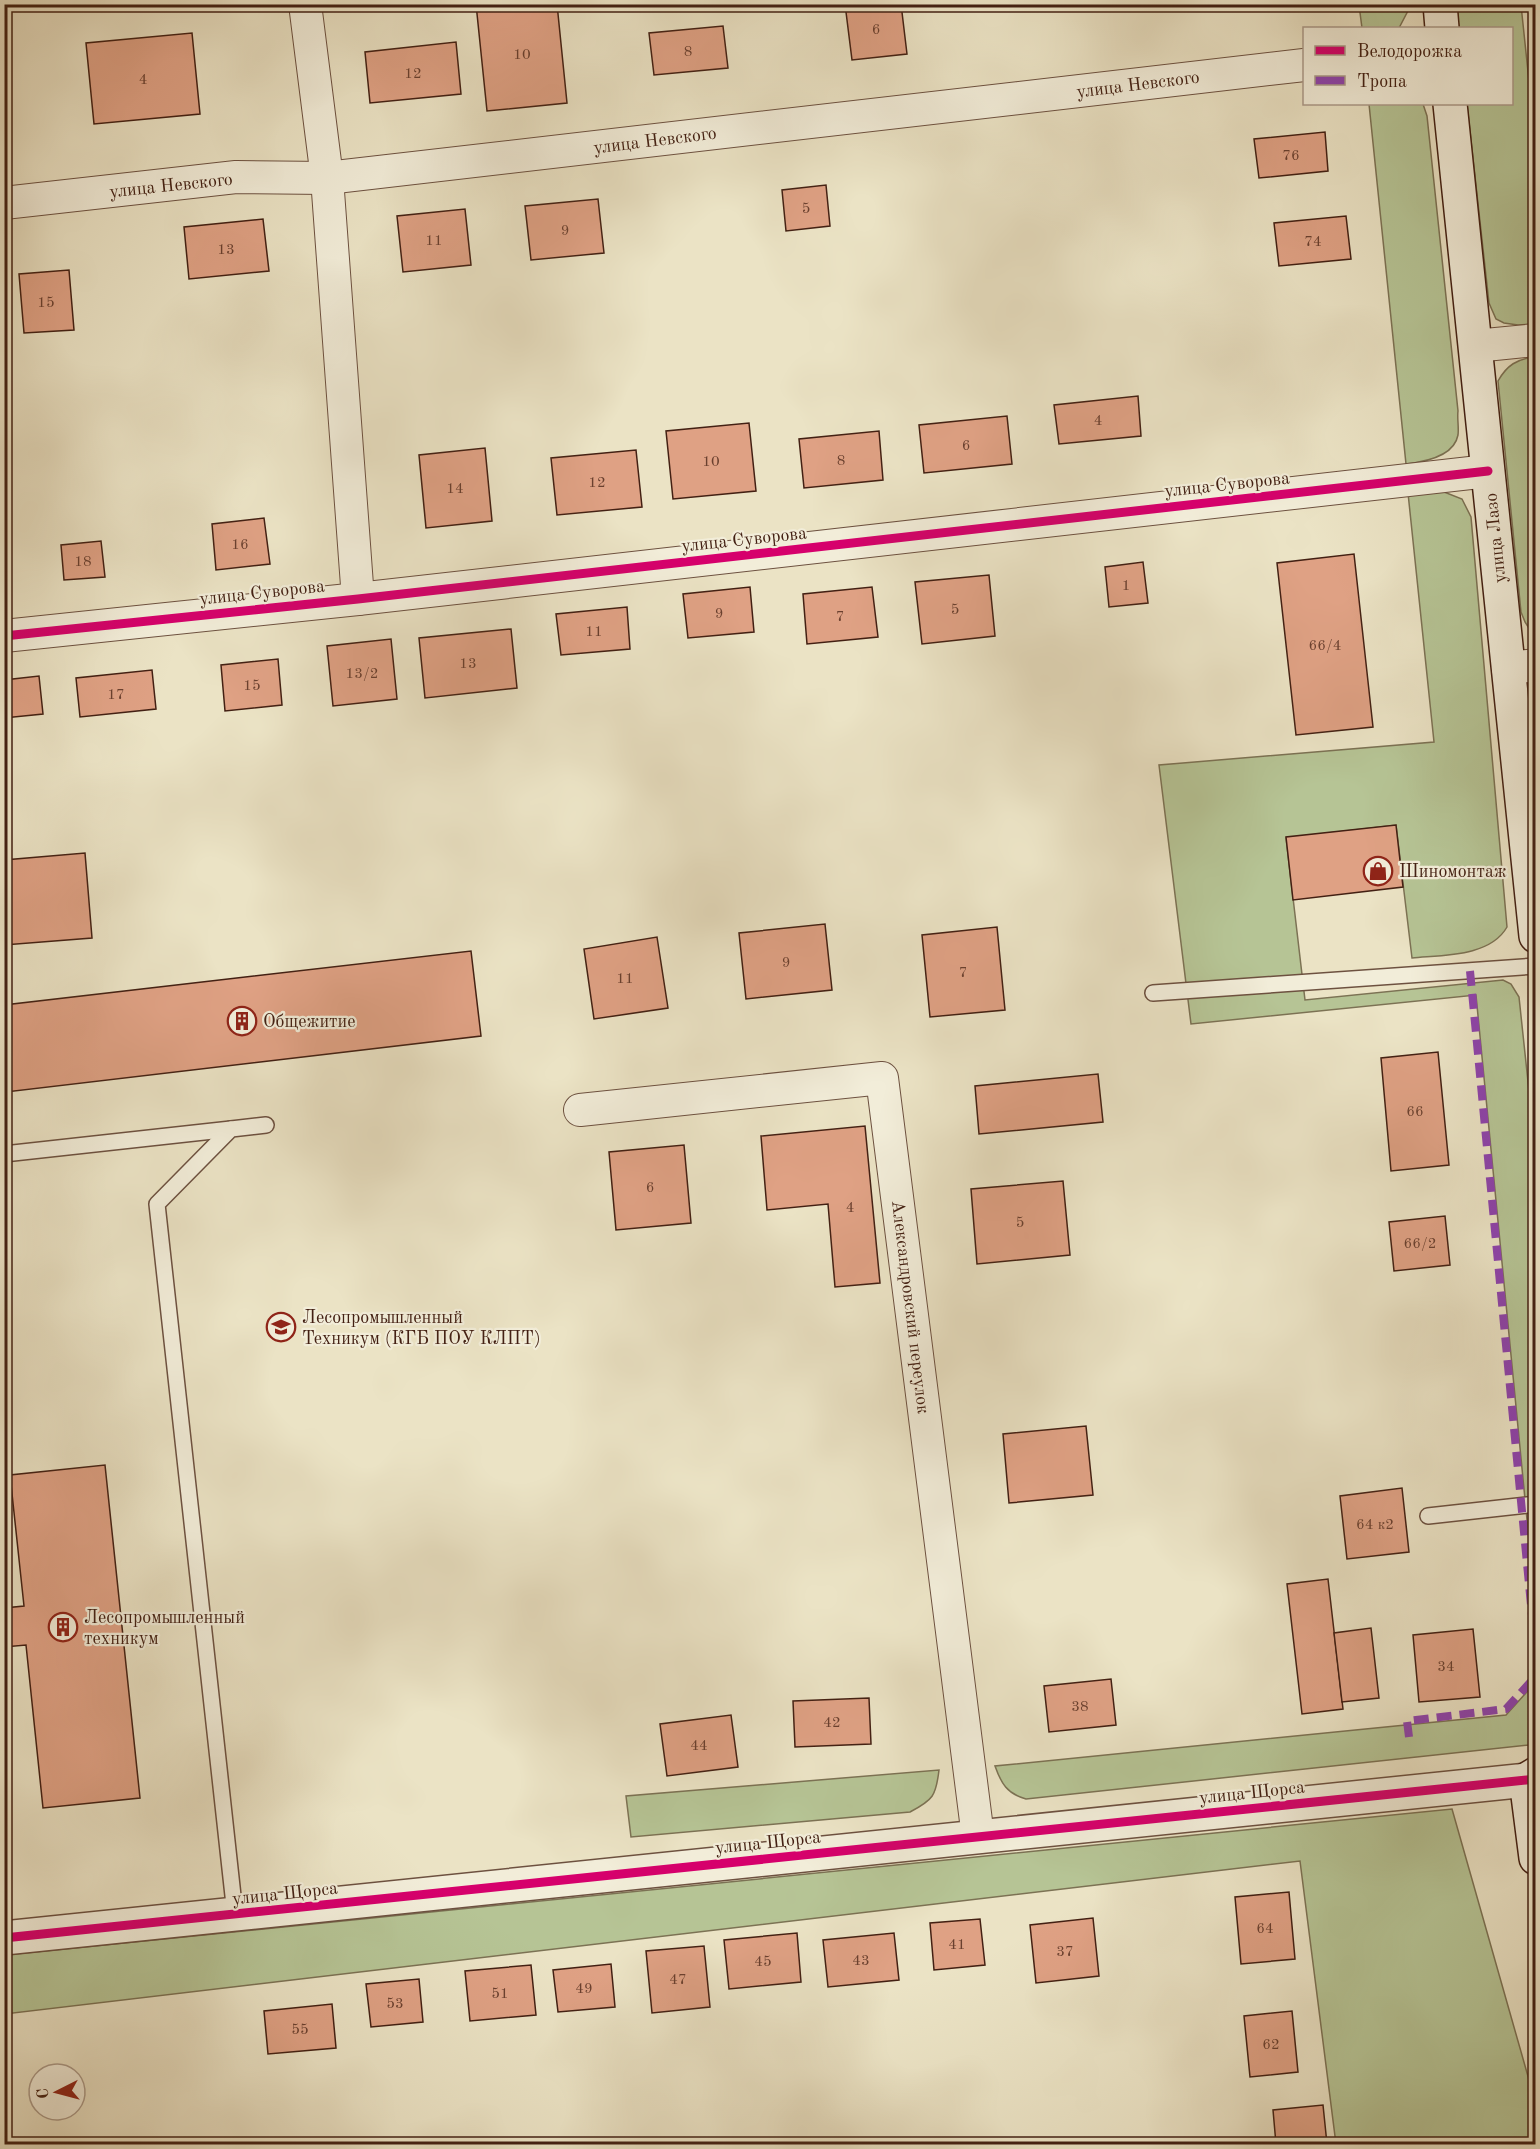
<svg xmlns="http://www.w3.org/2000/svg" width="1540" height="2149" font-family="'Old Standard TT',serif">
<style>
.grass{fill:#b6c495;stroke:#7c7254;stroke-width:1.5}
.building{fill:#dfa184;stroke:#432013;stroke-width:1.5}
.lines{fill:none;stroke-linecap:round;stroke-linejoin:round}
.service-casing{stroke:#6d5140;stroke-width:18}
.minor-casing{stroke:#6d5140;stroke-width:34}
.tertiary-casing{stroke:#6d5140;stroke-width:36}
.secondary-casing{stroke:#432013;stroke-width:36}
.service{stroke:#f2edd9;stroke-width:15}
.minor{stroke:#f2edd9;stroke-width:32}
.tertiary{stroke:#f2edd9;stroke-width:33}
.secondary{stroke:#f2edd9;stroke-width:33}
.quiet{stroke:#8e44ad;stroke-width:8;stroke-dasharray:15 8;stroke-linecap:butt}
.cycleway-casing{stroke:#f2edd9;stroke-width:13}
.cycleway{stroke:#d6006c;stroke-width:9}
.labels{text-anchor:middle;stroke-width:4.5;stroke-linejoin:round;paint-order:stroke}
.number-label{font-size:15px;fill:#6a402f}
.street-label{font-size:18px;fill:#432013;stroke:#f2edd9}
.poi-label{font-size:18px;fill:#432013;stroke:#f2edd9;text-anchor:start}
</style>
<rect width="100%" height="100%" fill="#ebe3c5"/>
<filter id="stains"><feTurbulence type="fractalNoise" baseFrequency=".00333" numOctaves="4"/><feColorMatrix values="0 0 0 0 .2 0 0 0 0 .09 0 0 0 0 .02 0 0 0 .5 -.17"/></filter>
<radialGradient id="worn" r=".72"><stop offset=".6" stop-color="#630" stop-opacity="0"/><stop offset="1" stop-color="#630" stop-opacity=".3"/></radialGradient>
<g class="grass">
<polygon points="1359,5 1359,4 1411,5 1399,28 1362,28"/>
<polygon points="1456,5 1521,5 1536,148 1535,324 1518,325 1504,323 1496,319 1489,303 1467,104 1512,104 1512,28 1459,28"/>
<path d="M 1369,104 L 1423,104 L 1427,116 L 1458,411 C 1457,418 1459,427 1458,435 C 1454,457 1424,462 1406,464 Z"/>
<path d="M 1535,357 L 1536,357 L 1535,638 L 1525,622 L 1521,612 L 1498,381 C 1507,365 1517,359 1535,357 Z"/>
<path d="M 1439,490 L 1462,499 L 1471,517 L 1507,927 C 1490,957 1442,955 1412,958 L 1396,825 L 1286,838 L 1305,1000 L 1503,980 L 1511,984 L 1519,997 L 1536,1157 L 1535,1602 L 1476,995 L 1191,1024 L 1159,765 L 1434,742 L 1408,493 Z"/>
<path d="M 1535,1683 L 1535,1743 L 1529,1745 L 1026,1799 C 1007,1794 1001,1783 995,1766 L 1506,1715 Z"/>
<path d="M 939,1770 C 936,1796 933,1800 910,1812 L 631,1837 L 626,1796 Z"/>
<polygon points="1452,1809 1535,2101 1535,2144 1336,2144 1300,1861 5,2014 5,1955"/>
</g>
<g class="building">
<polygon points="476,4 557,4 567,103 487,111"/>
<polygon points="845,4 901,4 907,54 852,60"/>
<polygon points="723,26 728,68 654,75 649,33"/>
<polygon points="192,33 200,114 94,124 86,43"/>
<polygon points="456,42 461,94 370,103 365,52"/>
<polygon points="1325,132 1328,171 1259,178 1254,139"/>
<polygon points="826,185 830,226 786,231 782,190"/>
<polygon points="598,199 604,253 531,260 525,206"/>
<polygon points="465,209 471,265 403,272 397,216"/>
<polygon points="1346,216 1351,259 1279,266 1274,223"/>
<polygon points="263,219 269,271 189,279 184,227"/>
<polygon points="69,270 74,330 24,333 19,274"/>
<polygon points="1138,396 1141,436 1059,444 1054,405"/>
<polygon points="1007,416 1012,464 924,473 919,425"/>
<polygon points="749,423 756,491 673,499 666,431"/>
<polygon points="879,431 883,480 804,488 799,439"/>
<polygon points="485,448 492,521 426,528 419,455"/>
<polygon points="636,450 642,507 557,515 551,458"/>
<polygon points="264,518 270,564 216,570 212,524"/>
<polygon points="101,541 105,577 64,580 61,545"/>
<polygon points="1354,554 1373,727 1296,735 1277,563"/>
<polygon points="1143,562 1148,603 1109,607 1105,567"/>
<polygon points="989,575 995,636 922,644 915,582"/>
<polygon points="750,587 754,632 688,638 683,594"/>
<polygon points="872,587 878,637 807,644 803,594"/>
<polygon points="627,607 630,649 561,655 556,614"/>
<polygon points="511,629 517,688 425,698 419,638"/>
<polygon points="391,639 397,699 333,706 327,646"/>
<polygon points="278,659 282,705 225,711 221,665"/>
<polygon points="152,670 156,709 80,717 76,678"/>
<polygon points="39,676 43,714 4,718 4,680"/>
<polygon points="1396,825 1403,887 1293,900 1286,837"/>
<polygon points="85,853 92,938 4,945 4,860"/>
<polygon points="825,924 832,990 746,999 739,933"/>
<polygon points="997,927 1005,1010 930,1017 922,935"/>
<polygon points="657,937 668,1008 594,1019 584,949"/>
<polygon points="471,951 481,1036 6,1092 4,1005"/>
<polygon points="1438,1052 1449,1165 1391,1171 1381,1058"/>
<polygon points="1098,1074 1103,1122 979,1134 975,1086"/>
<polygon points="865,1126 880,1283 835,1287 828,1204 767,1210 761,1136"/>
<polygon points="684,1145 691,1223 616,1230 609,1152"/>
<polygon points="1063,1181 1070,1255 977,1264 971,1189"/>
<polygon points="1445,1216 1450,1265 1394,1271 1389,1222"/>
<polygon points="1086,1426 1093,1495 1009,1503 1003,1434"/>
<polygon points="105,1465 140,1798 43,1808 26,1645 4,1647 4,1608 24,1606 10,1475"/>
<polygon points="1402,1488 1409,1552 1347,1559 1340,1496"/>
<polygon points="1328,1579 1343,1709 1302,1714 1287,1584"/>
<polygon points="1371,1628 1379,1698 1342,1702 1334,1633"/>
<polygon points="1473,1629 1480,1697 1419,1702 1413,1635"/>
<polygon points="1111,1679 1116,1725 1049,1732 1044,1686"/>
<polygon points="869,1698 871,1744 795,1747 793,1701"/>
<polygon points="731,1715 738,1767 667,1776 660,1724"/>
<polygon points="1289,1892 1295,1959 1241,1964 1235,1897"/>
<polygon points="1093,1918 1099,1976 1036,1983 1030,1925"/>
<polygon points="980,1919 985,1965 934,1970 930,1923"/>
<polygon points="797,1933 801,1982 729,1989 724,1940"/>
<polygon points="894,1933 899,1980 828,1987 823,1940"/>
<polygon points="704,1946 710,2007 652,2013 646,1951"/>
<polygon points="611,1964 615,2007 558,2012 553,1970"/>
<polygon points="531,1965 536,2015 470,2021 465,1971"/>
<polygon points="419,1979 423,2022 371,2027 366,1984"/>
<polygon points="332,2004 336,2048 268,2054 264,2011"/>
<polygon points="1292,2011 1298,2072 1250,2077 1244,2016"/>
<polygon points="1323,2105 1327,2144 1276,2144 1273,2110"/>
</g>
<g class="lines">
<g class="service-casing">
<g id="service">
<polyline points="1153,993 1536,966"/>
<polyline points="4,1154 231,1129"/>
<polyline points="1428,1516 1536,1504"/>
<polyline points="235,1914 157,1204 231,1129 266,1125"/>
</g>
</g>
<g class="minor-casing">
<g id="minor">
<polyline points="305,4 327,178 358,599"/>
<polyline points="4,203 236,177 327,178 1304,65"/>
<polyline points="1475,346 1536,340"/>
<polyline points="4,636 358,599 1488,471"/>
<polyline points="1508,668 1536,665"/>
<polyline points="580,1110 882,1078 978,1837"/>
</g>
</g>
<g class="tertiary-casing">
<polyline id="tertiary" points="4,1938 1536,1779"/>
</g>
<g class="secondary-casing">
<g id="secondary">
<polyline points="1440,4 1442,28"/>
<polyline points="1450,104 1536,936"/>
<polyline points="1536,1774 1526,1780 1536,1858"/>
</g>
</g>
<use href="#service" class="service"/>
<use href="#minor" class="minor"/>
<use href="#tertiary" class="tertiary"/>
<use href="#secondary" class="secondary"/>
<g class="quiet">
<polyline points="1470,971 1536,1657"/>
<polyline points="1409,1737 1407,1721 1506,1709 1536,1676"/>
</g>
<g class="cycleway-casing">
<g id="cycleway">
<polyline points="4,636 358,599 1488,471"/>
<polyline points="4,1938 1536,1779"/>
</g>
</g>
<use href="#cycleway" class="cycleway"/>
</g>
<defs>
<g id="shop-ring" transform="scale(1.5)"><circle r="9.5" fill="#f2edd9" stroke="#8f2418" stroke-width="1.5"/><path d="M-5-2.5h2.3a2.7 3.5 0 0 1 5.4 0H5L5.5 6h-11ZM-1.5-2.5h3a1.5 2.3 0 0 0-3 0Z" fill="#8f2418"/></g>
<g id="building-ring" transform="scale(1.5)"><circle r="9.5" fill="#f2edd9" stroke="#8f2418" stroke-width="1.5"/><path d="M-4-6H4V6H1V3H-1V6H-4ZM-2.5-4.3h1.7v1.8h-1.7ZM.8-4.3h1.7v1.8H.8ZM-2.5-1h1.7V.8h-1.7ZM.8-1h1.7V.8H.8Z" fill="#8f2418"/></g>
<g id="university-ring" transform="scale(1.5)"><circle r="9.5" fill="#f2edd9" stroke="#8f2418" stroke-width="1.5"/><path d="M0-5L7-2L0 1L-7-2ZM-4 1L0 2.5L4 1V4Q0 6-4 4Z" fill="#8f2418"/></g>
</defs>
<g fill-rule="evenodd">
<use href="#shop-ring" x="1378" y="871"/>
<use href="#building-ring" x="242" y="1021"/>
<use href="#university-ring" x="281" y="1327"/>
<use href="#building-ring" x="63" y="1627"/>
</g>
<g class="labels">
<g class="number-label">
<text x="876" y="34">6</text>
<text x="688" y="56">8</text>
<text x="522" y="59">10</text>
<text x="413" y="78">12</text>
<text x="143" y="84">4</text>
<text x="1291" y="160">76</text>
<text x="806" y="213">5</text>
<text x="565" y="235">9</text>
<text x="434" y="245">11</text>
<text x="1313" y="246">74</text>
<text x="226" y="254">13</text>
<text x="46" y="307">15</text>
<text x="1098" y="425">4</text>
<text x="966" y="450">6</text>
<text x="841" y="465">8</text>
<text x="711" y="466">10</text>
<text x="597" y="487">12</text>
<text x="455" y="493">14</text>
<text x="240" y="549">16</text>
<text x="83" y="566">18</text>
<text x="1126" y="590">1</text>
<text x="955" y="614">5</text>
<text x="719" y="618">9</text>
<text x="840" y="621">7</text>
<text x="594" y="636">11</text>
<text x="1325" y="650">66/4</text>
<text x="468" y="668">13</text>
<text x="362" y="678">13/2</text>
<text x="252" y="690">15</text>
<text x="116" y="699">17</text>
<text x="786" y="967">9</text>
<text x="963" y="977">7</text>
<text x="625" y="983">11</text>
<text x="1415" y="1116">66</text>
<text x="650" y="1192">6</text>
<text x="850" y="1212">4</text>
<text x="1020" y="1227">5</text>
<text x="1420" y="1248">66/2</text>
<text x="1375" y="1529">64 к2</text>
<text x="1446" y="1671">34</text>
<text x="1080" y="1711">38</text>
<text x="832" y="1727">42</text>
<text x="699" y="1750">44</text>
<text x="1265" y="1933">64</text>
<text x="957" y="1949">41</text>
<text x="1065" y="1956">37</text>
<text x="861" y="1965">43</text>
<text x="763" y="1966">45</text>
<text x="678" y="1984">47</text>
<text x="584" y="1993">49</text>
<text x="500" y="1998">51</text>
<text x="395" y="2008">53</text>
<text x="300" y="2034">55</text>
<text x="1271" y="2049">62</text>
</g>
<g class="street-label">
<text transform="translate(1138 84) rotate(-7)" y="6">улица Невского</text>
<text transform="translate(655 140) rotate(-7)" y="6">улица Невского</text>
<text transform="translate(171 185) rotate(-6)" y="6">улица Невского</text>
<text transform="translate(1227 484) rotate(-6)" y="6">улица Суворова</text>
<text transform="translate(1495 538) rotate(-96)" y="6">улица Лазо</text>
<text transform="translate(744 539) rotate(-6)" y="6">улица Суворова</text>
<text transform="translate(262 592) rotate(-6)" y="6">улица Суворова</text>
<text transform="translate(911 1307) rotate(83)" y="6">Александровский переулок</text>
<text transform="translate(1252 1792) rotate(-6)" y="6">улица Щорса</text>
<text transform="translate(768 1842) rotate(-6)" y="6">улица Щорса</text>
<text transform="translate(285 1893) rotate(-6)" y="6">улица Щорса</text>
</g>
<g class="poi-label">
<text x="1399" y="877">Шиномонтаж</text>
<text x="263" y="1027">Общежитие</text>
<text x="302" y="1323">Лесопромышленный<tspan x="302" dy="21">Техникум (КГБ ПОУ КЛПТ)</tspan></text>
<text x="84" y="1623">Лесопромышленный<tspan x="84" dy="21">техникум</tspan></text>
</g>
</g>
<rect width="1540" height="2149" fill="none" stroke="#ebe3c5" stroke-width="24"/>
<rect x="6" y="6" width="1528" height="2137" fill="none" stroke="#432013" stroke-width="3"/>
<rect x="12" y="12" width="1516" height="2125" fill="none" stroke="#432013" stroke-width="1.5"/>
<rect x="1303" y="27" width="210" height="78" fill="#f2edd9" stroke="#ac9b8a" stroke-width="1.5"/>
<rect x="1315" y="46" width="30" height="9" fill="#d6006c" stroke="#ac9b8a" stroke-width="1.5"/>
<text x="1357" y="57" font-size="18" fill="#432013">Велодорожка</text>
<rect x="1315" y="76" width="30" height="9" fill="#8e44ad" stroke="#ac9b8a" stroke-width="1.5"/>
<text x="1357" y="87" font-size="18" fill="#432013">Тропа</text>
<g transform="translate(57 2092) rotate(264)"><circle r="28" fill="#f2edd9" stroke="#ac9b8a" stroke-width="1.5"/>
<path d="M0-4.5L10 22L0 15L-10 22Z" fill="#8f2418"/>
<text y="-9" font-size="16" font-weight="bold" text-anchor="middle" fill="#432013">С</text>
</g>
<rect width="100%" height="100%" filter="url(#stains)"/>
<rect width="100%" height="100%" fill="url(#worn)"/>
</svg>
